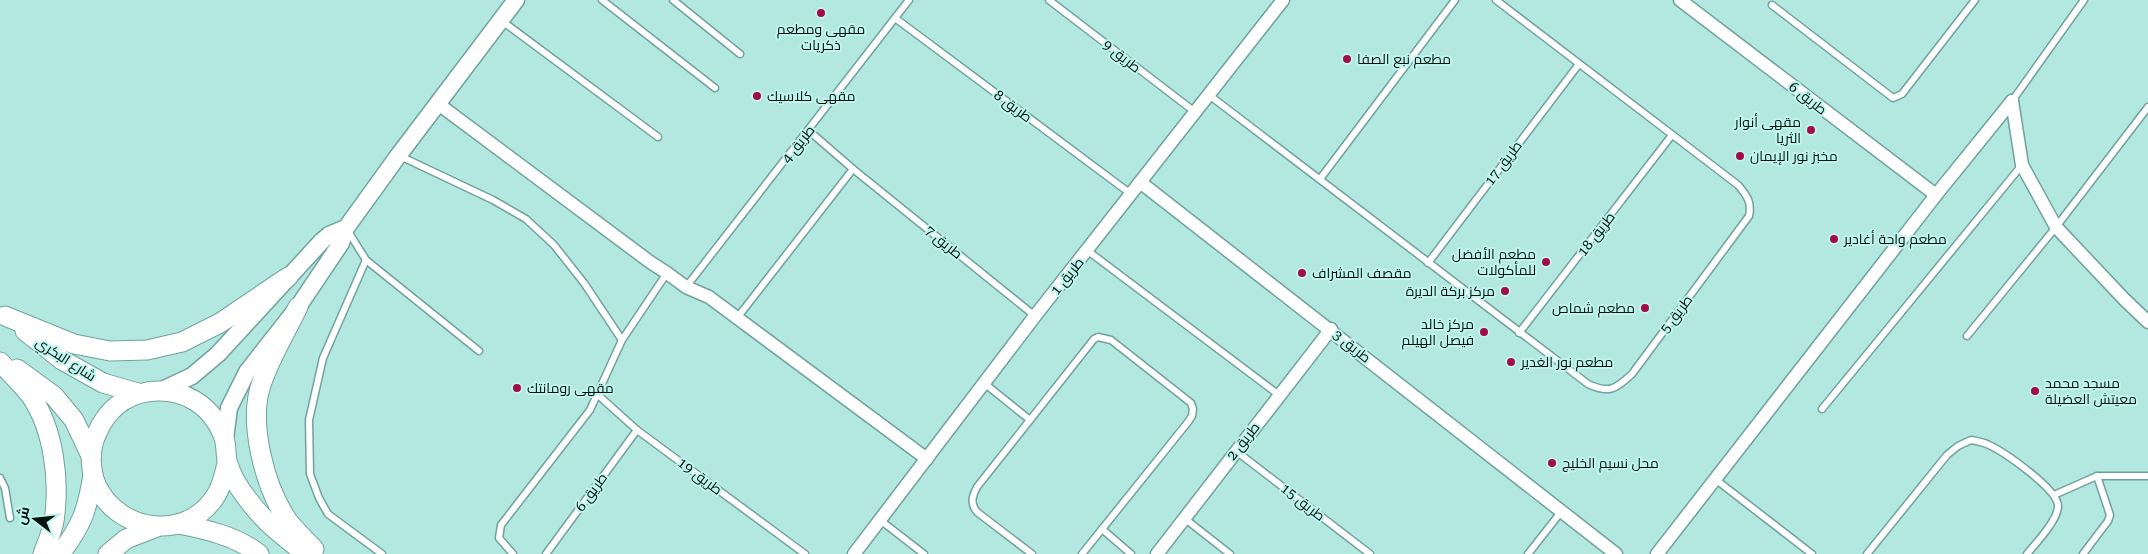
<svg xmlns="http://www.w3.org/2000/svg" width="2148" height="554" font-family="'Roboto Serif',Cairo,serif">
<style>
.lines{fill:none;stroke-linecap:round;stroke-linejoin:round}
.service-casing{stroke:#6fa29c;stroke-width:9}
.minor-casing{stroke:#6fa29c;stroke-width:15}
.tertiary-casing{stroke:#6fa29c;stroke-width:19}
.secondary-casing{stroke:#6fa29c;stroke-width:21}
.service{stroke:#fff;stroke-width:6}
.minor{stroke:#fff;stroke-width:12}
.tertiary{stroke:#fff;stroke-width:16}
.secondary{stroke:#fff;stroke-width:19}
.poi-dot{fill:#a30c48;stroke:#c0f5ee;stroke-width:2}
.labels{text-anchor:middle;stroke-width:4;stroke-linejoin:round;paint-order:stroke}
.poi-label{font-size:14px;fill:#011210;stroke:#c0f5ee;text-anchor:start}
.street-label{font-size:14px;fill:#011210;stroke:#c0f5ee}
</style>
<rect width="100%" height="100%" fill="#b3e8e1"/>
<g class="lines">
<g class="service-casing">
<g id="service">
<polyline points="602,0 715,88"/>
<polyline points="673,0 740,54"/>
<polyline points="1049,0 1195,112"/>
<polyline points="1772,5 1893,98 1902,94 1975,0"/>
<polyline points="895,18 1131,194"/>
<polyline points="502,21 658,137"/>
<path d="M 1209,95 L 1588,384 C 1609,394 1616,389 1632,374 L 1749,216 C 1752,202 1747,196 1738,185 L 1496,0"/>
<polyline points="2012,101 2084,0"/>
<polyline points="808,130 853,169 1035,316"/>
<polyline points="400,156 493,200 526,219 554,245 584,283 622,340"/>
<polyline points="1320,179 1455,0"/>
<polyline points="348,231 366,260 479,351"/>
<polyline points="1088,251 1279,395"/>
<polyline points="366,260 323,358 309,420 310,474 319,498 328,514 382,554"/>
<polyline points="1428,263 1579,64"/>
<polyline points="686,287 909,0"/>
<polyline points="737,318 853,169"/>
<polyline points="1519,333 1672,135"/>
<polyline points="1967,336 2056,227 2148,107"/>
<polyline points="984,383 1030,420"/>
<polyline points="598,395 637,430 805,554"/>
<polyline points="1822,409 2022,165"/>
<polyline points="1236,451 1370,554"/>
<polyline points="0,478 5,488 10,518"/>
<polyline points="1715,479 1812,554"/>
<polyline points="2054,495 2097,476 2148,476"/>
<polyline points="1184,518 1230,554"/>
<polyline points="880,520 924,554"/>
<polyline points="1102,529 1131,554"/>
<polyline points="513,554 499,538 501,525 590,410 622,340 667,273"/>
<polyline points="546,554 637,430"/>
<path d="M 1032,554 L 977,512 C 970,503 972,497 977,487 L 1094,339 L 1098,337 L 1111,340 L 1191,403 L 1193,409 L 1192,416 L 1188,422 L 1082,554"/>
<polyline points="1528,554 1561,512"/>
<path d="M 1867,554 L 1947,455 L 1958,446 L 1971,440 C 1977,441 1983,442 1989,445 C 2004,452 2058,489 2058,506 C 2058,520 2036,543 2027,554"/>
<polyline points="2083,554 2108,521 2110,515 2097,476"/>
</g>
</g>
<g class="minor-casing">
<g id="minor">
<polyline points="1680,0 1936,195"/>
<polyline points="2012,101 2022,165 2056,227 2124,299 2148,322"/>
<polyline points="437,103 650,262 667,273 686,287 709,297 927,459"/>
<polyline points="1140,182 1616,554"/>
<polyline points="854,554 1035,316 1283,0"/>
<polyline points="1157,554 1331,329"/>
<polyline points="1657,554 1936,195 2012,101"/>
</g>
</g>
<g class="tertiary-casing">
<g id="tertiary">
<polyline points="162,390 192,376 218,354 322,241 329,235 346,228"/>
<polyline points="225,439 229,408 247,372 298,307 341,243 346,228 398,156 516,0"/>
</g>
</g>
<g class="secondary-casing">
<g id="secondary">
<path d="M 298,307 C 286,332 271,356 262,382 C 247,421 265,488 288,521 C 296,531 305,540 314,549"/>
<polyline points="5,316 74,344 110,351 147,350 182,342 220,323 288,277"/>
<polyline points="25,331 62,360 103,383 138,393"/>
<path d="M 0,362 C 10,373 22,384 31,396 C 54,430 60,481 54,521 C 52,532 47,543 43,554"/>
<polyline points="17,369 54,396 74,420 91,456"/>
<path d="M 227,463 C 224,476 221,490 212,501 C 183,539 124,532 100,492 C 90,476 88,451 97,433 C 106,412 123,396 147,392 C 182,387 212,404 224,438 C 227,446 225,456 228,464 C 231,474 239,488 246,497 C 263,521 283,536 306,554"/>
<path d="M 178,524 C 205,529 236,536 259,554"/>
<path d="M 60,554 C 82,525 87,511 93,475"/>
<polyline points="108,554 126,539 157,527"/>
</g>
</g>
<use href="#service" class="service"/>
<use href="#minor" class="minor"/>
<use href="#tertiary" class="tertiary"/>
<use href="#secondary" class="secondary"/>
</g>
<g class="poi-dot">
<circle cx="821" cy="13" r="5"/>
<circle cx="1347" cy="59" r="5"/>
<circle cx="757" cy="96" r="5"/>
<circle cx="1811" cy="130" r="5"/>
<circle cx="1740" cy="156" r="5"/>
<circle cx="1834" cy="239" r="5"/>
<circle cx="1546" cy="262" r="5"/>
<circle cx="1302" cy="273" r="5"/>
<circle cx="1505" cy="291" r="5"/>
<circle cx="1645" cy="308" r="5"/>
<circle cx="1484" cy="332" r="5"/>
<circle cx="1511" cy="362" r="5"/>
<circle cx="517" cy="388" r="5"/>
<circle cx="2035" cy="391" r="5"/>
<circle cx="1552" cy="463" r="5"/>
</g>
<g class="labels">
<g class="poi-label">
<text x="821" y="34" text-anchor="middle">مقهى ومطعم<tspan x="821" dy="16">ذكريات</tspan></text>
<text x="1357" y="64">مطعم نبع الصفا</text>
<text x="767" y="101">مقهى كلاسيك</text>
<text x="1801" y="127" text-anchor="end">مقهى أنوار<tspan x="1801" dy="16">الثريا</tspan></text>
<text x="1750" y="161">مخبز نور الإيمان</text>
<text x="1844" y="244">مطعم واحة أغادير</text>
<text x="1536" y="259" text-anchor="end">مطعم الأفضل<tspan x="1536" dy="16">للمأكولات</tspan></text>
<text x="1312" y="278">مقصف المشراف</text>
<text x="1495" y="296" text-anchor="end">مركز بركة الديرة</text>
<text x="1635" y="313" text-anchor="end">مطعم شماص</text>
<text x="1474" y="329" text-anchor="end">مركز خالد<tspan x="1474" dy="16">فيصل الهيلم</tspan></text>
<text x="1521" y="367">مطعم نور الغدير</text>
<text x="2045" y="388">مسجد محمد<tspan x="2045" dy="16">معيتش العضيلة</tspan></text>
<text x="527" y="393">مقهى رومانتك</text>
<text x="1562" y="468">محل نسيم الخليج</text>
</g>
<g class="street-label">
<text transform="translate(1122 56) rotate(38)" y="5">طريق 9</text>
<text transform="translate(1808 98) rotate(38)" y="5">طريق 6</text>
<text transform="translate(1013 106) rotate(37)" y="5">طريق 8</text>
<text transform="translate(798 144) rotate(-52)" y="5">طريق 4</text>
<text transform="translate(1503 163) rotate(-53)" y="5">طريق 17</text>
<text transform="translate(1596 234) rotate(-52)" y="5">طريق 18</text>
<text transform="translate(944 242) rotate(39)" y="5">طريق 7</text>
<text transform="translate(1067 276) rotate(-51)" y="5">طريق 1</text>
<text transform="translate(1676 314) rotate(-53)" y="5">طريق 5</text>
<text transform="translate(1352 346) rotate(38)" y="5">طريق 3</text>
<text transform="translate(66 359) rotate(33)" y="5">شارع البكري</text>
<text transform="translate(1243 441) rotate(-52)" y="5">طريق 2</text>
<text transform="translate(700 476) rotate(37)" y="5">طريق 19</text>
<text transform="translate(591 492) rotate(-54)" y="5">طريق 6</text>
<text transform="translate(1303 502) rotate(38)" y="5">طريق 15</text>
</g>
</g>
<g transform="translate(35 519) rotate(286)" stroke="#c0f5ee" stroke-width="4" paint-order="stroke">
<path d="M0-4L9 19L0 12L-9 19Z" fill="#011210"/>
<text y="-8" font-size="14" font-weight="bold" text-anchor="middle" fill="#011210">ش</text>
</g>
</svg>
